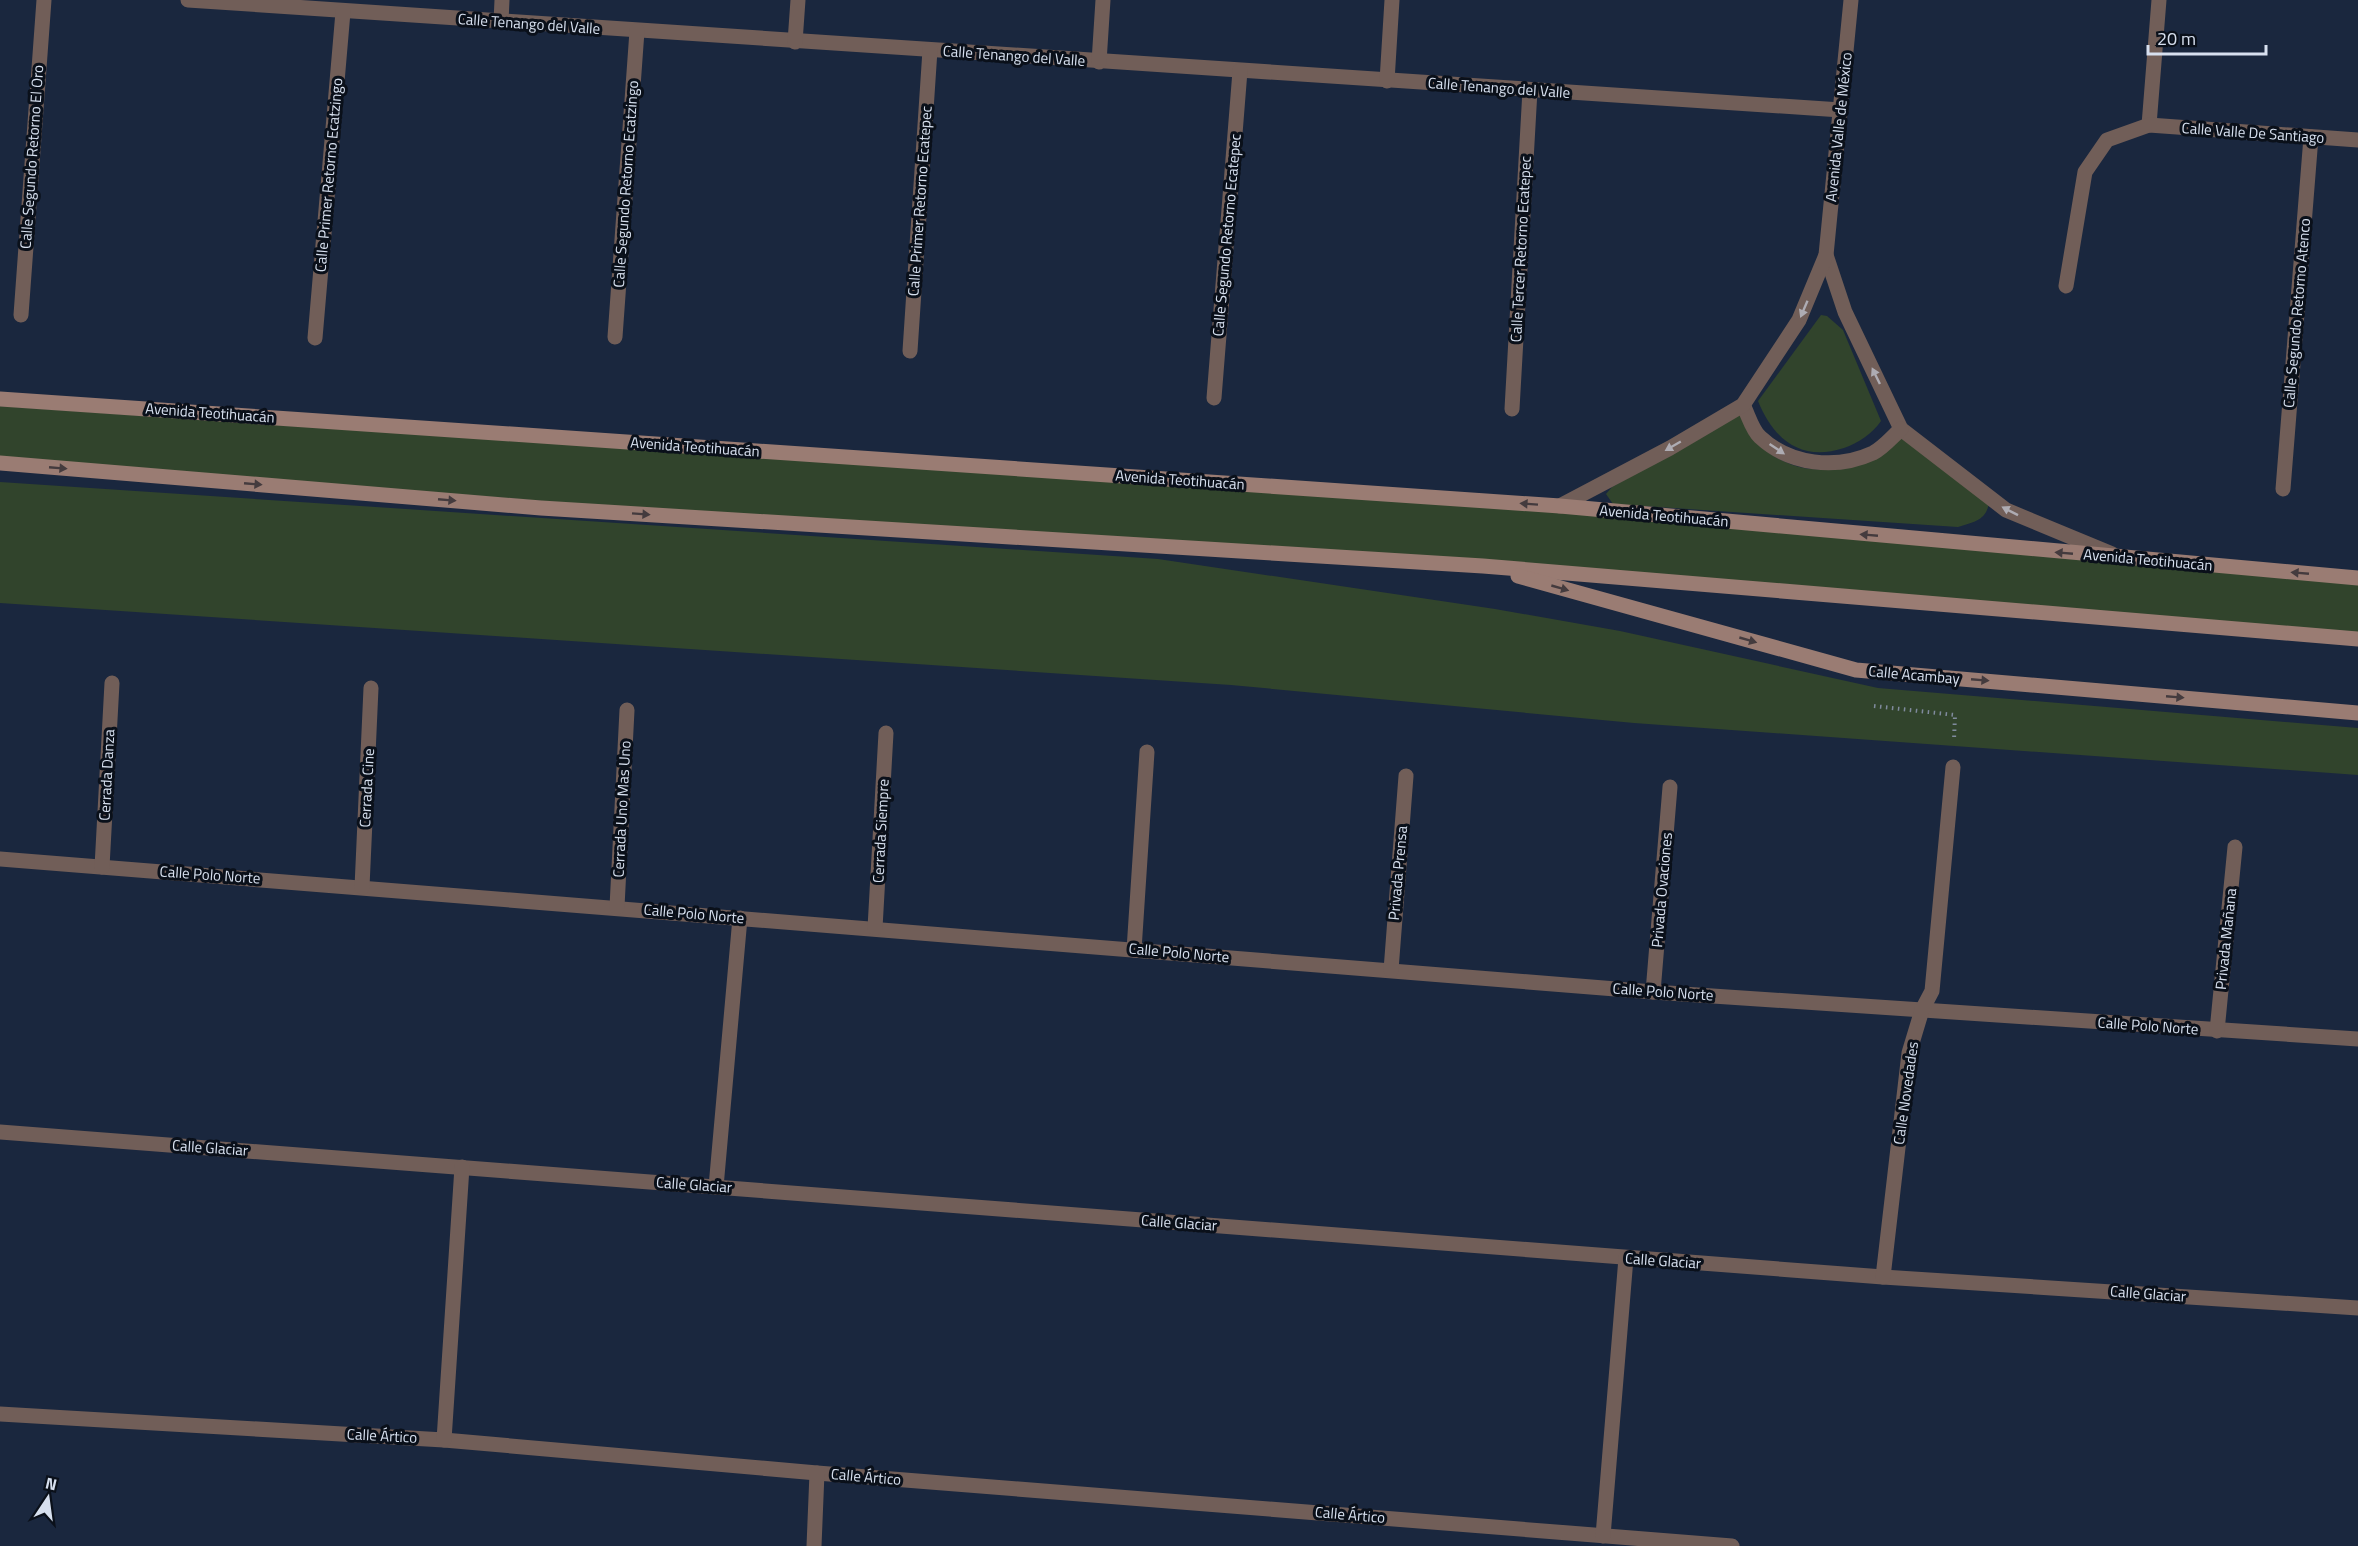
<svg xmlns="http://www.w3.org/2000/svg" width="2358" height="1546" font-family="'Titillium Web',sans-serif">
<style>
.green{fill:#31442c}
.lines{fill:none;stroke-linecap:round;stroke-linejoin:round}
.path{stroke:#808b9e;stroke-width:4;stroke-dasharray:1.5 4.5;stroke-linecap:butt}
.street{stroke:#715e58;stroke-width:15}
.secondary{stroke:#9a7c73;stroke-width:15}
.oneway{fill:#aeacb3}
.oneway2{fill:#443b3e}
.labels{text-anchor:middle;stroke-width:6;stroke-linejoin:round;paint-order:stroke}
.street-label{font-size:15px;fill:#d7e0ef;stroke:#0a101a}
</style>
<rect width="100%" height="100%" fill="#1a273e"/>
<g class="green">
<path d="M 1821,315 L 1827,316 L 1843,330 L 1881,421 C 1872,434 1858,443 1844,448 C 1801,462 1774,440 1758,401 Z"/>
<polygon points="0,406 1559,512 2358,584 2358,634 667,511 0,458"/>
<path d="M 1741,413 C 1745,422 1749,433 1756,441 C 1769,458 1804,474 1826,468 C 1850,462 1879,444 1902,434 L 1989,503 C 1986,521 1973,522 1958,527 L 1613,504 L 1606,494 L 1612,487 Z"/>
<polygon points="0,482 1158,559 1495,609 1620,631 1878,688 2358,728 2358,775 1634,723 1231,685 0,603"/>
</g>
<g class="lines">
<polyline class="path" points="1874,706 1955,715 1954,740"/>
<g class="street">
<polyline points="188,0 1841,110"/>
<polyline points="501,22 502,0"/>
<polyline points="795,42 798,0"/>
<polyline points="1099,62 1103,0"/>
<polyline points="1387,81 1392,0"/>
<polyline points="2149,125 2159,0"/>
<polyline points="1826,255 1845,312 1901,429 2006,510 2112,554"/>
<polyline points="2066,286 2085,172 2107,140 2149,125 2358,140"/>
<polyline points="21,315 44,0"/>
<polyline points="615,337 637,31"/>
<polyline points="315,338 343,12"/>
<polyline points="910,351 930,50"/>
<polyline points="1214,398 1240,71"/>
<path d="M 1743,405 C 1748,414 1752,430 1760,437 C 1790,465 1836,470 1873,453 C 1883,448 1893,436 1901,429"/>
<polyline points="1512,409 1530,90"/>
<polyline points="2283,489 2311,137"/>
<polyline points="1560,506 1670,448 1743,405 1799,320 1826,255 1851,0"/>
<polyline points="0,859 1653,992 2358,1039"/>
<polyline points="102,867 112,683"/>
<polyline points="362,887 371,688"/>
<polyline points="617,907 627,710"/>
<polyline points="875,928 886,733"/>
<polyline points="1134,950 1147,752"/>
<polyline points="1391,970 1406,776"/>
<polyline points="1653,992 1670,787"/>
<polyline points="2217,1031 2235,847"/>
<polyline points="0,1132 1883,1277 2358,1308"/>
<polyline points="716,1187 740,918"/>
<polyline points="1883,1277 1909,1053 1922,1010 1932,991 1953,767"/>
<polyline points="0,1414 444,1440 817,1473 1732,1546"/>
<polyline points="444,1440 462,1167"/>
<polyline points="1603,1536 1626,1258"/>
<polyline points="814,1546 817,1473"/>
</g>
<g class="secondary">
<polyline points="0,399 1560,506 2358,578"/>
<polyline points="0,463 541,508 1483,566 2358,639"/>
<polyline points="1518,576 1856,670 2358,713"/>
</g>
</g>
<defs><path id="oneway-solid" d="M-6-.8H1V-3.2L6.5 0L1 3.2V.8H-6Z" transform="scale(1.5)"/></defs>
<g class="oneway">
<use href="#oneway-solid" transform="translate(1804 309) rotate(113)"/>
<use href="#oneway-solid" transform="translate(1876 376) rotate(-116)"/>
<use href="#oneway-solid" transform="translate(1673 446) rotate(150)"/>
<use href="#oneway-solid" transform="translate(1777 449) rotate(34)"/>
<use href="#oneway-solid" transform="translate(2010 511) rotate(-153)"/>
</g>
<g class="oneway2">
<use href="#oneway-solid" transform="translate(58 468) rotate(5)"/>
<use href="#oneway-solid" transform="translate(253 484) rotate(5)"/>
<use href="#oneway-solid" transform="translate(447 500) rotate(5)"/>
<use href="#oneway-solid" transform="translate(1529 504) rotate(-176)"/>
<use href="#oneway-solid" transform="translate(641 514) rotate(4)"/>
<use href="#oneway-solid" transform="translate(1869 535) rotate(-175)"/>
<use href="#oneway-solid" transform="translate(2064 553) rotate(-175)"/>
<use href="#oneway-solid" transform="translate(2300 573) rotate(-175)"/>
<use href="#oneway-solid" transform="translate(1560 588) rotate(16)"/>
<use href="#oneway-solid" transform="translate(1748 640) rotate(16)"/>
<use href="#oneway-solid" transform="translate(1980 680) rotate(5)"/>
<use href="#oneway-solid" transform="translate(2175 697) rotate(5)"/>
</g>
<g class="labels">
<g class="street-label">
<text transform="translate(529 24) rotate(4)" y="5">Calle Tenango del Valle</text>
<text transform="translate(1014 56) rotate(4)" y="5">Calle Tenango del Valle</text>
<text transform="translate(1499 88) rotate(4)" y="5">Calle Tenango del Valle</text>
<text transform="translate(1839 127) rotate(-84)" y="5">Avenida Valle de México</text>
<text transform="translate(2253 133) rotate(4)" y="5">Calle Valle De Santiago</text>
<text transform="translate(32 157) rotate(-86)" y="5">Calle Segundo Retorno El Oro</text>
<text transform="translate(329 175) rotate(-85)" y="5">Calle Primer Retorno Ecatzingo</text>
<text transform="translate(626 184) rotate(-86)" y="5">Calle Segundo Retorno Ecatzingo</text>
<text transform="translate(920 201) rotate(-86)" y="5">Calle Primer Retorno Ecatepec</text>
<text transform="translate(1227 235) rotate(-85)" y="5">Calle Segundo Retorno Ecatepec</text>
<text transform="translate(1521 249) rotate(-87)" y="5">Calle Tercer Retorno Ecatepec</text>
<text transform="translate(2297 313) rotate(-85)" y="5">Calle Segundo Retorno Atenco</text>
<text transform="translate(210 413) rotate(4)" y="5">Avenida Teotihuacán</text>
<text transform="translate(695 447) rotate(4)" y="5">Avenida Teotihuacán</text>
<text transform="translate(1180 480) rotate(4)" y="5">Avenida Teotihuacán</text>
<text transform="translate(1664 516) rotate(5)" y="5">Avenida Teotihuacán</text>
<text transform="translate(2148 560) rotate(5)" y="5">Avenida Teotihuacán</text>
<text transform="translate(1914 675) rotate(5)" y="5">Calle Acambay</text>
<text transform="translate(107 775) rotate(-87)" y="5">Cerrada Danza</text>
<text transform="translate(367 788) rotate(-87)" y="5">Cerrada Cine</text>
<text transform="translate(622 809) rotate(-87)" y="5">Cerrada Uno Mas Uno</text>
<text transform="translate(881 831) rotate(-87)" y="5">Cerrada Siempre</text>
<text transform="translate(1398 873) rotate(-85)" y="5">Privada Prensa</text>
<text transform="translate(210 875) rotate(4)" y="5">Calle Polo Norte</text>
<text transform="translate(1662 890) rotate(-85)" y="5">Privada Ovaciones</text>
<text transform="translate(694 914) rotate(5)" y="5">Calle Polo Norte</text>
<text transform="translate(2226 939) rotate(-84)" y="5">Privada Mañana</text>
<text transform="translate(1179 953) rotate(5)" y="5">Calle Polo Norte</text>
<text transform="translate(1663 992) rotate(4)" y="5">Calle Polo Norte</text>
<text transform="translate(2148 1026) rotate(4)" y="5">Calle Polo Norte</text>
<text transform="translate(1906 1093) rotate(-82)" y="5">Calle Novedades</text>
<text transform="translate(210 1148) rotate(4)" y="5">Calle Glaciar</text>
<text transform="translate(694 1185) rotate(4)" y="5">Calle Glaciar</text>
<text transform="translate(1179 1223) rotate(4)" y="5">Calle Glaciar</text>
<text transform="translate(1663 1261) rotate(4)" y="5">Calle Glaciar</text>
<text transform="translate(2148 1294) rotate(4)" y="5">Calle Glaciar</text>
<text transform="translate(382 1436) rotate(3)" y="5">Calle Ártico</text>
<text transform="translate(866 1477) rotate(5)" y="5">Calle Ártico</text>
<text transform="translate(1350 1515) rotate(5)" y="5">Calle Ártico</text>
</g>
</g>
<g transform="translate(48 1498) rotate(13)" stroke="#0a101a" stroke-width="4.5" paint-order="stroke">
<path d="M0-4.5L10 22L0 15L-10 22Z" fill="#d7e0ef"/>
<text y="-9" font-size="16" font-weight="bold" text-anchor="middle" fill="#d7e0ef">N</text>
</g>
<path d="M2148 45v9h118v-9" fill="none" stroke="#d7e0ef" stroke-width="3"/>
<text x="2157" y="45" font-size="18" fill="#d7e0ef" stroke="#0a101a" stroke-width="4.5" paint-order="stroke">20 m</text>
</svg>
